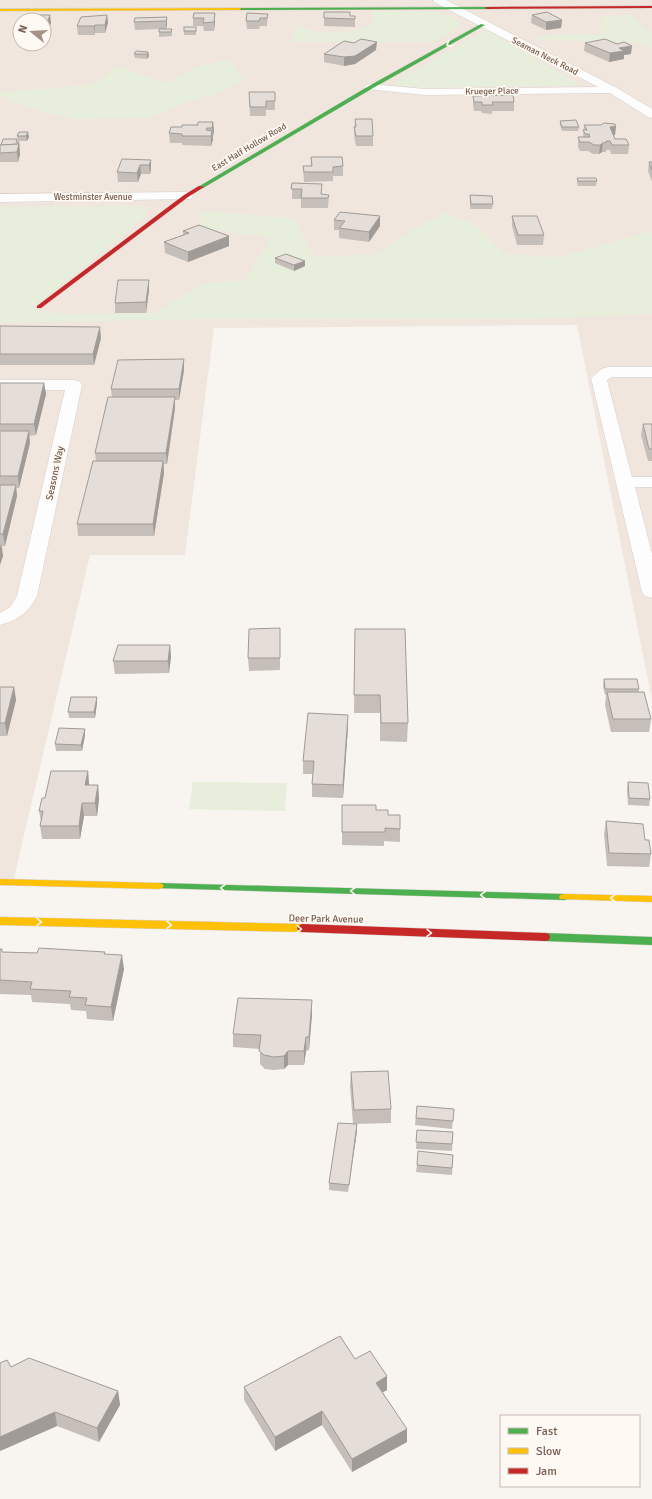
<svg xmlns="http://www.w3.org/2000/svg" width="652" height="1499" font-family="Signika,sans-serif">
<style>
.residential{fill:#f0e6de;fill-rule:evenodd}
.green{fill:#e7eedb}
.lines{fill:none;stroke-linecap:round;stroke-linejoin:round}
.street-casing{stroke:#d6d0ca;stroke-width:1}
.fast-casing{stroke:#d8d0cb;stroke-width:1}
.slow-casing{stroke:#d8d0cb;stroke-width:1}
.jam-casing{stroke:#d8d0cb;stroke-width:1}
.street{fill:#fefdfd;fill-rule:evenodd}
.fast{fill:#4caf50;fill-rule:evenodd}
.slow{fill:#ffc107;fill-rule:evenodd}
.jam{fill:#c62828;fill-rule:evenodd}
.wall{fill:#c5beb9}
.shaded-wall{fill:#a09b96}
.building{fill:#e5ddd7;stroke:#a09b96}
.oneway{stroke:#fef9f3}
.labels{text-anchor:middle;stroke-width:3.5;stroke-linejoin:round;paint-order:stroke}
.far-street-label{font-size:9px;fill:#775b4f;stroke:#fef9f3}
.street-label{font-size:10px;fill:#775b4f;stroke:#fef9f3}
</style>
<rect width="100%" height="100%" fill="#f8f4f0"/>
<path class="residential" d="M 0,0 L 652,0 L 652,700 L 577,325 L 214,328 L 185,555 L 90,555 L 13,882 L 0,882 ZM 20,20 L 44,20 L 44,44 L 20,44 Z"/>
<g class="green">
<path d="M 372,11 L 439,12 L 455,18 L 460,26 L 434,42 L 291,42 L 297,25 C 321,36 347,34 371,25 Z"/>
<polygon points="630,14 652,34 652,48 634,42 534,40 548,35 600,34 602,17"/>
<polygon points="486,30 581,85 422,88 391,84"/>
<polygon points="229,60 244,79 221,92 188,102 147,118 74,119 45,112 15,103 0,95 0,92 88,85 101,81 116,66 168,83 196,67"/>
<polygon points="147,206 144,218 31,309 64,314 155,313 203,283 244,280 271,238 202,228 200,211 294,218 313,256 376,255 414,229 445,213 475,224 504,254 560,257 652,231 652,314 530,319 208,319 0,323 0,207"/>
<polygon points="193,782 287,783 285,811 189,809"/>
</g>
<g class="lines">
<g class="street-casing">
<g id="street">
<polygon points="433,0 446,0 617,88 652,109 652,118 648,117 610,93 425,95 367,89 365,87 367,85 371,84 425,89 598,87 434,2"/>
<polygon points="186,192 191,193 193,196 191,199 0,202 0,194"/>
<polygon points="608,367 652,367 652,377 612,377 607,380 632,477 652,477 652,487 635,487 652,554 652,598 645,596 642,592 591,378 602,369"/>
<path d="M 0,380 L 74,380 L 80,382 L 82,385 L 37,596 C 28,613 18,620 0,625 L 0,613 L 10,607 L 17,596 L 65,390 L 0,390 Z"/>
</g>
</g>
<g class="fast-casing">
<g id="fast">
<polygon points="487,7 488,9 240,10 238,9 240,8"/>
<polygon points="481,24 485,25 373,88 203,188 198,187 369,86"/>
<polygon points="159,883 564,894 568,895 569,897 568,899 564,900 156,888 154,886 156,884"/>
<polygon points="545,933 652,937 652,945 545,941 541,940 540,937 541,934"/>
</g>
</g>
<g class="slow-casing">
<g id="slow">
<polygon points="241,8 240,10 0,11 0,9"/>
<polygon points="0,879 159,883 162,884 164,886 162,888 159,889 0,885"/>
<polygon points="564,894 652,896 652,902 560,899 559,897 560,895"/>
<polygon points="0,917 302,924 306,926 307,928 306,930 302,932 0,925"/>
</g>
</g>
<g class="jam-casing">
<g id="jam">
<polygon points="652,6 652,8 487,9 485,8 487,7"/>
<polygon points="199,186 204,187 188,197 41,308 37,308 37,306 184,195"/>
<polygon points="302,924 545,933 549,934 550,937 549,940 545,941 302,932 298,930 297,928 298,926"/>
</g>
</g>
<use href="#street" class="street"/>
<use href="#fast" class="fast"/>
<use href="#slow" class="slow"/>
<use href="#jam" class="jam"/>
</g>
<g class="wall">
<polygon points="324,12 350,16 355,19 355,27 324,26"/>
<polygon points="194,13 215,21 214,31 204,31 203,26 193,26 193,18"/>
<polygon points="268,14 267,26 260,26 259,29 247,29 246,21"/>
<polygon points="50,15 51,23 47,34 44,34 44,20"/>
<polygon points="107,15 108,23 105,33 95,33 95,35 78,35 77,26"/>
<polygon points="532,15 562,20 561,28 546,30 531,23"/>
<polygon points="167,17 167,25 166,29 172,29 172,36 159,37 159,29 135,30 134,22"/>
<rect x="184" y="27" width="12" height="8"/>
<polygon points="585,43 631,54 624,55 624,59 609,62 584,51"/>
<polygon points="376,50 355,64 344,66 324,62 324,54"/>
<polygon points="148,52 149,56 147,59 135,58 134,54"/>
<polygon points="249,92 275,101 275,110 266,110 266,116 250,116"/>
<polygon points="473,96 514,102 514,111 492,111 492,114 482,113 481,111 474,111 473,105"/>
<polygon points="355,119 373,136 373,146 356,146 354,136"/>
<polygon points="560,121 579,127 578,131 562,131 560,125"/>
<polygon points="213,122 214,131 211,146 182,145 182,143 170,143 169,133 182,127"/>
<polygon points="584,125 616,126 615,135 613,136 615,139 629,145 628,154 611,154 610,150 606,150 606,152 602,152 599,154 593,154 588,151 580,151 578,147 578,137 583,137"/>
<polygon points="19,132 29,137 27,141 18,141 17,136"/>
<polygon points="17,139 18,142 19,142 20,154 18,162 0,162 0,145"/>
<polygon points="311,157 343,166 343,176 333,176 333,181 304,182 303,166 311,166"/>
<polygon points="151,160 151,169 150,174 141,174 138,182 118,182 117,172"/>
<polygon points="649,162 652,162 652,182 648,171"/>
<polygon points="577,178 597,181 596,186 578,186 577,183"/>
<polygon points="292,183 322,194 329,195 328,208 301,208 301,199 292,199"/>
<polygon points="470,195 493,204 492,209 470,209"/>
<polygon points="512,216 544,235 543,245 517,245 512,226"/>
<polygon points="334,220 380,226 369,242 339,238 339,230 334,230"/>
<polygon points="183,231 229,236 229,246 188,262 165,253 164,242 183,235"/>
<polygon points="275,258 305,266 294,271 275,263"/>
<polygon points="149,280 149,290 146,313 115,313 115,303"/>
<polygon points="0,326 101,338 94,365 0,365"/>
<polygon points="184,359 184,370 179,400 175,400 175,408 167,464 164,464 164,473 154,536 78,536 77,524 96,461 95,453 112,397 111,389"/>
<polygon points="0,383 44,383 46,394 36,435 29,436 30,443 19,488 16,488 17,496 5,546 2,546 3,556 0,565"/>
<polygon points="643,424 652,424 652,461 648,461 641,435"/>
<polygon points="280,628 280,670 249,671 248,658"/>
<polygon points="355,629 408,723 407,742 380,741 380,713 354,713"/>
<polygon points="170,645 171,657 169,673 115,674 113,661"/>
<polygon points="604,679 639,689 639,692 651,719 649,732 611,732 605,705 606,695 605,695 603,686"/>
<polygon points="0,687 14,687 16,700 7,736 0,736"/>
<polygon points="97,703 95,718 69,718 68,712"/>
<polygon points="348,727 343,798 312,797 312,784 313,774 303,774 303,761"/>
<polygon points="85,729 85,735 82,751 56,751 55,744"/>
<polygon points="88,771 89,785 98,785 99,799 97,816 84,816 80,839 42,839 40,826 41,821 39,811 45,798"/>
<polygon points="628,782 650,799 649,806 628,805 627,789"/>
<polygon points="342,805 376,810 388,815 400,829 400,842 384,841 384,846 342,845"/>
<polygon points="606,821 645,840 651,854 649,867 607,866 604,834"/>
<polygon points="0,949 3,952 37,953 105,954 124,969 113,1021 87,1019 86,1011 71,1010 70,1004 32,1002 31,995 0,994"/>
<polygon points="312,1014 309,1050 306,1051 304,1065 288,1065 284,1069 274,1070 265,1069 260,1064 260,1049 233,1047 233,1034"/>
<polygon points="351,1072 391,1109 391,1123 353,1124 350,1086"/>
<polygon points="417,1106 454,1109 452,1129 415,1125"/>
<polygon points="417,1130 453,1132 452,1151 416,1149"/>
<polygon points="357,1131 348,1192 329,1190 329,1183"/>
<polygon points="453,1155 452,1175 416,1172 417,1165"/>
<polygon points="355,1359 387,1390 383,1392 407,1442 352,1472 322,1425 275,1451 244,1400 244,1387"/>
<polygon points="0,1363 11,1367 118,1391 120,1405 99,1442 57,1426 0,1451"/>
</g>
<g class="shaded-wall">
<polygon points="215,13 215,21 214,31 214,22"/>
<polygon points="50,15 51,23 47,34 46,26"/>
<polygon points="107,15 108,23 105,33 105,25"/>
<polygon points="167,17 167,25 166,29 166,21"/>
<polygon points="562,20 561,28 546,30 546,22"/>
<polygon points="95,25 95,35 94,26"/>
<polygon points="377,42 376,50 355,64 344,66 344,57"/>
<polygon points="632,46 631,54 624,55 624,59 609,62 610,53 619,48"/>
<polygon points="148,52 149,56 147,59 147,54"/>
<polygon points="213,122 214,131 213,137 212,128"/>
<polygon points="616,126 615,135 609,136 610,127"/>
<polygon points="212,131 213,140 211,146 211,136"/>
<polygon points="28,132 29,137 27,141 26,136"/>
<polygon points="19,142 20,154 18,162 17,152 17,146"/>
<polygon points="603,143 602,152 599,154 600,145"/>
<polygon points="151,160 151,169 150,174 149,165"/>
<polygon points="140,165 141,174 138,182 137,173"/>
<polygon points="380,216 380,226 369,242 369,232"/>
<polygon points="229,236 229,246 188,262 188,252"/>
<polygon points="305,261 305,266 294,271 294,265"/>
<polygon points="149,280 149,290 146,313 146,302"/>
<polygon points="100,327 101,338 94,365 93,354"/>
<polygon points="184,359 184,370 179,400 179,389"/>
<polygon points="44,383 46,394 36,435 34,424"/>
<polygon points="175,397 175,408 167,464 166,453"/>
<polygon points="29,431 30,443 19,488 18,476"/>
<polygon points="163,461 164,473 154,536 153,524"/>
<polygon points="16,485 17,496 5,546 3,534"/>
<polygon points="1,544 3,556 0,565 0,548"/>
<polygon points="170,645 171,657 169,673 168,661"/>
<polygon points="14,687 16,700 7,736 5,723"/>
<polygon points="97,697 97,703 95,718 94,712"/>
<polygon points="348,715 348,727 343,798 343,785"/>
<polygon points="85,729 85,735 82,751 81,745"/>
<polygon points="88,771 89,784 87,798 85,785"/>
<polygon points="98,785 99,799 97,816 95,803"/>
<polygon points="82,803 84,816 80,839 79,826"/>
<polygon points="122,955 124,969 113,1021 111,1007"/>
<polygon points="312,1000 312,1014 309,1050 309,1037"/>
<polygon points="306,1037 306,1051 304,1065 304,1051"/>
<polygon points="288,1051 288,1065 284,1069 284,1056"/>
<polygon points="357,1124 357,1131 348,1192 349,1185"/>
<polygon points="387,1376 387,1390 376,1396 376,1383"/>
<polygon points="118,1391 120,1405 99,1442 97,1428"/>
<polygon points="322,1411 322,1425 275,1451 275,1437"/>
<polygon points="55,1412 57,1426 0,1451 0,1437"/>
<polygon points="407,1429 407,1442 352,1472 352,1459"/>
</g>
<g class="building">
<polygon points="324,12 350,12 350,16 355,16 355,19 324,18"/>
<polygon points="547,12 562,20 546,22 532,15"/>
<polygon points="194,13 215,13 214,22 203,23 204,18 193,18"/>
<polygon points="247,13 268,14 267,18 260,18 259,21 246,21"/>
<polygon points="24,15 50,15 46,26 44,26 44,20 22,20"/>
<polygon points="107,15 105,25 95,25 94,26 77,26 81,17"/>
<polygon points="167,17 166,21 134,22 135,18"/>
<rect x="184" y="27" width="12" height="4"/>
<polygon points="159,29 172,29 171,32 159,32"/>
<polygon points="361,39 377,42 355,56 344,57 324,54 344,41 354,43"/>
<polygon points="605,39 617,44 624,42 632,46 619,48 624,51 610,53 585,43"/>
<polygon points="136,51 148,52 147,54 134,54"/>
<polygon points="249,92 275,92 275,101 266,101 266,107 250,107"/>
<polygon points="513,95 514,102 492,102 493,105 482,105 482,102 474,102 473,96"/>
<polygon points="355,119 372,119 373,136 356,136 354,127 356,127"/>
<polygon points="576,120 579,127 562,127 560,121"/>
<polygon points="198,122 213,122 212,128 207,128 206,130 212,131 211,136 182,136 182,134 169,133 171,127 182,127 182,125 198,125"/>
<polygon points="604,123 615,124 616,126 610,127 615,139 626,139 629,145 612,145 610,141 606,141 607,142 603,143 600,145 594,145 589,142 580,142 578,137 590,137 589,134 585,134 583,130 587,130 584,125 601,125"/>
<polygon points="19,132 28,132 26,136 17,136"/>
<polygon points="3,139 17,139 16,142 19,142 18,144 1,145"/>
<polygon points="19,144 17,152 0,153 0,145"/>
<polygon points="311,157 342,157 343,166 333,167 333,172 304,172 303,166 312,166"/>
<polygon points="122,159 151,160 149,165 140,165 137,173 117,172"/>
<polygon points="649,162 652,162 652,170"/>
<polygon points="577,178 596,178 597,181 578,181"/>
<polygon points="292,183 322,184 321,194 329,195 328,198 301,198 302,189 291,189"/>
<polygon points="470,195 492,196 493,204 471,204"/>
<polygon points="340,212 380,216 369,232 339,228 345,221 334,220"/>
<polygon points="512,216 537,216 544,235 518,235"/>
<polygon points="199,225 229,236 188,252 164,242 189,233 183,231"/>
<polygon points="286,254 305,261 294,265 275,258"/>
<polygon points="118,280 149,280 146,302 115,303"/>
<polygon points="0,326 100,327 93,354 0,354"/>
<polygon points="184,359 179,389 111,389 118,360"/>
<polygon points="0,383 44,383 34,424 0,424"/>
<polygon points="108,397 175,397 166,453 95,453"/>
<polygon points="643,424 652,424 652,449 649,449"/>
<polygon points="0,431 29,431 18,476 0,476"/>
<polygon points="93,461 163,461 153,524 77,524"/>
<polygon points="0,485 16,485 3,534 0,534"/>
<polygon points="280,628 280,658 248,658 249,629"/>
<polygon points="355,629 405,629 408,723 381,723 380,695 354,695"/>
<polygon points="118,645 170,645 168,661 113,661"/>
<polygon points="604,679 637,679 639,689 605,689"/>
<polygon points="0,687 14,687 5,723 0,723"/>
<polygon points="607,692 644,692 651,719 613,719"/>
<polygon points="71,697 97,697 94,712 68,712"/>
<polygon points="308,713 348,715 343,785 312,784 314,761 303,761"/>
<polygon points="59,728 85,729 81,745 55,744"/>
<polygon points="51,771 88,771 85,785 98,785 95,803 82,803 79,826 40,826 43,811 39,811 42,798 45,798"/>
<polygon points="628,782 648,783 650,799 629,798"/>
<polygon points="342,805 376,805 376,810 388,810 388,815 400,815 400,829 385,828 385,832 342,832"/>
<polygon points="606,821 643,824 645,840 649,840 651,854 609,853"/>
<polygon points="39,948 105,952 104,954 122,955 111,1007 85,1005 87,998 69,997 71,991 30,989 32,982 0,980 0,949 2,949 2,952 37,953"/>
<polygon points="238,998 312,1000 309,1037 306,1037 304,1051 288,1051 284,1056 274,1057 264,1055 259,1051 261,1035 233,1034"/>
<polygon points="388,1071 391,1109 354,1110 351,1072"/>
<polygon points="417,1106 454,1109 453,1121 416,1118"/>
<polygon points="338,1123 357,1124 349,1185 329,1183"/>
<polygon points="417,1130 453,1132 452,1144 416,1142"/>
<polygon points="418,1151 453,1155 452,1168 417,1165"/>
<polygon points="340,1336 355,1359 370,1351 387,1376 376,1383 407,1429 352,1459 322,1411 275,1437 244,1387"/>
<polygon points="29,1358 118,1391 97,1428 55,1412 0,1437 0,1363 7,1360 11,1367"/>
</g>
<defs><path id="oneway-chevron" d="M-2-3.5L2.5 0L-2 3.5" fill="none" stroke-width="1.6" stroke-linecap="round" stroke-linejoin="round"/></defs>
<g class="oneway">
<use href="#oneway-chevron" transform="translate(449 44) rotate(151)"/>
<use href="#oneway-chevron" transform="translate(223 888) rotate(-178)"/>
<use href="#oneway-chevron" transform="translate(353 891) rotate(-178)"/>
<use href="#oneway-chevron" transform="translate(483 895) rotate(-178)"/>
<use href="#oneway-chevron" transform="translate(613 898) rotate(-178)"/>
<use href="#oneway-chevron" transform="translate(39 922) rotate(1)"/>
<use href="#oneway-chevron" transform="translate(169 925) rotate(1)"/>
<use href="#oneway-chevron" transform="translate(299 929) rotate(1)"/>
<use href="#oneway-chevron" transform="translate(429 933) rotate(2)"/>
</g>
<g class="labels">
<g class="far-street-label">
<text transform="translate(545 56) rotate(27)" y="3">Seaman Neck Road</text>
<text transform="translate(492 91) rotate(-1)" y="3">Krueger Place</text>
<text transform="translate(249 147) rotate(-31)" y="3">East Half Hollow Road</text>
<text x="93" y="200">Westminster Avenue</text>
</g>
<g class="street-label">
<text transform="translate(54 473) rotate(-78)" y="4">Seasons Way</text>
<text transform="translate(326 918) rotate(1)" y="4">Deer Park Avenue</text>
</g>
</g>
<rect x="500" y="1415" width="140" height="72" fill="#fef9f3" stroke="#c8bab1"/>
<rect x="508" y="1428" width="20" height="6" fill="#4caf50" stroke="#c8bab1"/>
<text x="536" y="1435" font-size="12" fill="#775b4f">Fast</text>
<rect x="508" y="1448" width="20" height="6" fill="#ffc107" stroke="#c8bab1"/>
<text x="536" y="1455" font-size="12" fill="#775b4f">Slow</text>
<rect x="508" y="1468" width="20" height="6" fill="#c62828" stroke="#c8bab1"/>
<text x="536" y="1475" font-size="12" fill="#775b4f">Jam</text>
<g transform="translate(32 32) rotate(288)"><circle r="19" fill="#fef9f3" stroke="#c8bab1"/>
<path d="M0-3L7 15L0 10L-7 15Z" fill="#a49187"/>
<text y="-6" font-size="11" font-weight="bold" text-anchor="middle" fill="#775b4f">N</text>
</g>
</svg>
